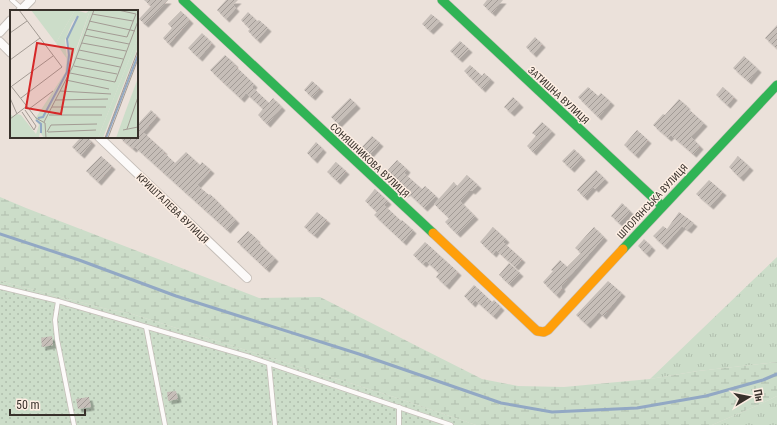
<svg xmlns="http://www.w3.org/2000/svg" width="777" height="425" font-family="'Roboto Condensed',sans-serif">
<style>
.grass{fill:url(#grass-tufts)}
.wetland{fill:url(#wetland-marsh)}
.park{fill:url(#park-dots)}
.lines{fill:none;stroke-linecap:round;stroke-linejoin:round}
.stream{stroke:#92a8c4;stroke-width:3}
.building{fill:url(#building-hatch);filter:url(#shadow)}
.lane-casing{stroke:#c5beb8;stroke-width:5.5}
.street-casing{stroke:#c5beb8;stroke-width:10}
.fast-casing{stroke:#c5beb8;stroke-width:10}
.slow-casing{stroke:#c5beb8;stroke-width:10}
.lane{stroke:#fcfaf9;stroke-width:4}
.street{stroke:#fcfaf9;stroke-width:8}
.fast{stroke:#30b455;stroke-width:9}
.slow{stroke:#ff9f0a;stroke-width:9}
.labels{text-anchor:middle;stroke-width:3;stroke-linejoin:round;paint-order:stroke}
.street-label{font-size:10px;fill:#38312b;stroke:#fdeee3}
.inset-river{fill:none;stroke:#92a8c4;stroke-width:2}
.inset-road{fill:none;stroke:#a39b94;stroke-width:1}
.view{fill:#d62828;fill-opacity:0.15;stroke:#d62828;stroke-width:2}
.inset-edge{fill:none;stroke:#38312b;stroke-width:2}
</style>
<defs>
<pattern id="grass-tufts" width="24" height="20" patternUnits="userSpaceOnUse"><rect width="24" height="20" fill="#ccddc9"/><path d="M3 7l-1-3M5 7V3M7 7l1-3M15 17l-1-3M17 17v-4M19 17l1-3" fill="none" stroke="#b0bead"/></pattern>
<pattern id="wetland-marsh" width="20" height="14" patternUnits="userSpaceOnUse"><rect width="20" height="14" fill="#ccddc9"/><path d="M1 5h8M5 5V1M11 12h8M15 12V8" fill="none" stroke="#b0bead"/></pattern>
<pattern id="park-dots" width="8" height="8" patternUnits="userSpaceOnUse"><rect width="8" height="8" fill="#ccddc9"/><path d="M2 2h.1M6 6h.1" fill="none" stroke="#b0bead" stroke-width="1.8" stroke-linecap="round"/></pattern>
<pattern id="building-hatch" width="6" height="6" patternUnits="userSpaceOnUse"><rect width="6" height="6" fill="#c6beb8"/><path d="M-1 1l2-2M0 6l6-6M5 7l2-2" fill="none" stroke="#a29b96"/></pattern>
<filter id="shadow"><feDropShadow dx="3.5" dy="3.5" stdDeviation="0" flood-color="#0004"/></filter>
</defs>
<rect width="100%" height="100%" fill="#ebe1da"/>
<g class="grass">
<polygon points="777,257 777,362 698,371 650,379"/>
<polygon points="777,396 777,425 712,425 756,406"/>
</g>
<polygon class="wetland" points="0,197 26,208 259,298 320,297 482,379 518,386 564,387 650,379 698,371 777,362 777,396 756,406 712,425 476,425 394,397 129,313 107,309 0,281"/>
<polygon class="park" points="0,281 107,309 129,313 394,397 476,425 0,425"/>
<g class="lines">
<polyline class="stream" points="0,234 79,260 176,296 359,354 501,403 552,412 637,408 706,396 763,380 777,374"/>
</g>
<g class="building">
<polygon points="144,0 168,0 145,24 139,19 151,6"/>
<polygon points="226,0 238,0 233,5 236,8 226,19 217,10"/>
<polygon points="487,0 503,0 492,13 483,5"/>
<polygon points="181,11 190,20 169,44 163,38 172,28 168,24"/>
<polygon points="248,12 257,21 259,20 268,28 257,40 248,31 250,29 241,20"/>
<polygon points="431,14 440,21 430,31 422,24"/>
<polygon points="777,25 777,49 765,38"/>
<polygon points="202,33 212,43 199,58 188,48"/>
<polygon points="535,37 542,44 533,54 526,47"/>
<polygon points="460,41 469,49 459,59 450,51"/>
<polygon points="225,55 235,64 234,65 254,84 252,87 269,103 273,98 282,107 267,124 258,115 263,109 246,93 241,99 210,70"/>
<polygon points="744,56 758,69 748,81 733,68"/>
<polygon points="470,65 482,76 484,73 491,79 482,89 464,71"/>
<polygon points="312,81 320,88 312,97 304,90"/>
<polygon points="588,87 598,96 601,93 611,102 598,117 578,97"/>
<polygon points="723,87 734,97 727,105 716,95"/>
<polygon points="513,97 520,104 511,113 504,107"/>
<polygon points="350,98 357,105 338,124 331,117"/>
<polygon points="679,99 687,106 686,107 704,123 691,137 700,146 693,154 671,135 668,138 653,125 663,114 665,115"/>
<polygon points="151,110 157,116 143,132 164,151 163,152 175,163 186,152 200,165 202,162 211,170 197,185 209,195 210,194 236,220 227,230 135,147 133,149 119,137 137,137 137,125"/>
<polygon points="542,122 552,131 533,152 527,146 536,136 532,133"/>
<polygon points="637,130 648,140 635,155 624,145"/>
<polygon points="372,136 380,143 369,155 361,148"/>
<polygon points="81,137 87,137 92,142 81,155 72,147"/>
<polygon points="316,142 323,149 314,160 307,153"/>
<polygon points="574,149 582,157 571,169 562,161"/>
<polygon points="101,156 112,166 98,182 86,171"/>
<polygon points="738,156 750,167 740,178 729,167"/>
<polygon points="397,160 407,169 404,173 422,189 425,186 436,196 424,208 407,192 404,194 397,187 400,184 387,171"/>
<polygon points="336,162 346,171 337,181 327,172"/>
<polygon points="596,170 605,179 595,189 593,187 584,197 577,190"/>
<polygon points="467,175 478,185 472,191 470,190 460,201 475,216 457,234 445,222 449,218 434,204 454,182 457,186"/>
<polygon points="709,180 723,192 710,206 696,194"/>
<polygon points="375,189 388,201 384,205 401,221 402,220 413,230 403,242 374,215 377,212 365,201"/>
<polygon points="622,203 630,211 619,223 611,216"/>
<polygon points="317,212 327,220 314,235 304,227"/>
<polygon points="679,212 694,223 688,230 682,226 664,246 653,236 663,226 667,229"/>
<polygon points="493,227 506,239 503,242 522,259 515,267 496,250 493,254 480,242"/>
<polygon points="594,227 604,237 561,286 562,288 556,295 543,282 553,271 551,270 560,260 567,267 581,253 575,248"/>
<polygon points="248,231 257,239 256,240 275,258 266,269 237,242"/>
<polygon points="644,239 652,247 646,254 638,246"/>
<polygon points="425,242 458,272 446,286 436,277 439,273 426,261 423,264 413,255"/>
<polygon points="509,263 520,273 509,284 499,275"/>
<polygon points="608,281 622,293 603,316 599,312 587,325 576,315"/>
<polygon points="474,285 492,302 494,300 501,307 493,316 475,300 472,304 464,296"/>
<polygon points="52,336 53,345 42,347 41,338"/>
<polygon points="176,391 178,399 168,401 167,392"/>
<polygon points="89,397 91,407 78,409 76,399"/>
</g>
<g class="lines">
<g class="lane-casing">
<g id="lane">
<polyline points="12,0 22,9"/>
<polyline points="0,287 58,301 250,357 451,425"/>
<polyline points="58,301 55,320 57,339 74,425"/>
<polyline points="146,327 165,425"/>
<polyline points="269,364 275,425"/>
<polyline points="399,425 399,407"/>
</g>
</g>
<g class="street-casing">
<g id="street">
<polyline points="20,11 31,0"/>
<polyline points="0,32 11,20"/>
<polyline points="0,42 11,53"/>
<polyline points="99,137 247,278"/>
</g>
</g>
<g class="fast-casing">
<g id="fast">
<polyline points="183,0 433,233"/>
<polyline points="442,0 662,206"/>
<polyline points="623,249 777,85"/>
</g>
</g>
<g class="slow-casing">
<polyline id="slow" points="433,233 537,331 544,332 548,330 623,249"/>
</g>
<use href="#lane" class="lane"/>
<use href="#street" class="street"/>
<use href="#fast" class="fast"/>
<use href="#slow" class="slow"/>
</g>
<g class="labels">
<g class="street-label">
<text transform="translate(559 95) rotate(43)" y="4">ЗАТИШНА ВУЛИЦЯ</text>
<text transform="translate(370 160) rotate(43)" y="4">СОНЯШНИКОВА ВУЛИЦЯ</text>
<text transform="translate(652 201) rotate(-47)" y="4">ШПОЛЯНСЬКА ВУЛИЦЯ</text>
<text transform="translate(173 208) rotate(44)" y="4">КРИШТАЛЕВА ВУЛИЦЯ</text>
</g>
</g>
<g transform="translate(10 10)">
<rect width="128" height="128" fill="#ebe1da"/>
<path d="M 65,0 L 76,3 L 80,0 L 62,51 L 58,29 L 68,5 L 62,13 L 55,30 L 57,49 L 46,33 ZM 0,103 L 3,107 L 7,104 L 11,105 L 26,124 L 29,115 L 29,128 L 0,128 Z" fill="#ccddc9"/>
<path d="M 128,27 L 128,37 L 93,128 L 88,128 Z" fill="#ccddc9"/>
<path d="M 68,5 L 58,29 L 62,47 L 61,57 L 34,113 L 34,128 L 30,122 L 29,128 L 29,115 L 25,109 L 55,63 L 58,38 L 56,27 Z" fill="#ccddc9"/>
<path d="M 21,0 L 65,0 L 46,33 ZM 80,0 L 128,0 L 128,27 L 88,128 L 34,128 L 34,113 L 61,57 ZM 128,68 L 128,128 L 106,128 L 116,100 Z" fill="#ccddc9"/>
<path class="inset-river" d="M 28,108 L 33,107 L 57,62 L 59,45 L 57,29 L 68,6M 26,110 L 31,114 L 31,123M 96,128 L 128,45"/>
<path class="inset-road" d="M 9,0 L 52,57 L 11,88M 82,4 L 123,11M 79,11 L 125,21M 76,19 L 117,27 L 126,4 L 108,0M 0,23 L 17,11M 74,25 L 119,34M 72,33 L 116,41M 69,40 L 113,49M 66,48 L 110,57M 0,50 L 30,28M 64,56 L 107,64M 60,63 L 105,72 L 128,11M 56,70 L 99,79M 1,76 L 26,108 L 35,113 L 36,128M 2,76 L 43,46M 50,81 L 101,84M 0,88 L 7,104M 45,90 L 98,89M 42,97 L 96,97M 19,99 L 43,81M 12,102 L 24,120 L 26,116 L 15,100M 39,105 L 92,105M 0,109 L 17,96M 34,112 L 63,56 L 84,0M 117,119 L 128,87M 113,120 L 128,117M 37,122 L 41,115 L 87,114M 38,122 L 86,120M 95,128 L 128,40M 98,128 L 128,49"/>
<path class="view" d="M 27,33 L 63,39 L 51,104 L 16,98 Z"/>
<rect width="128" height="128" class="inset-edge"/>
</g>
<g transform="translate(749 397) rotate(80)" stroke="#fdeee3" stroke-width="3" paint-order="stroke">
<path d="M0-3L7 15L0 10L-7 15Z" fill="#38312b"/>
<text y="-6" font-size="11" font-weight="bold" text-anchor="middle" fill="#38312b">Пн</text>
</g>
<path d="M10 409v6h75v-6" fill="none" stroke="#38312b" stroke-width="2"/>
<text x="16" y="409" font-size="12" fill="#38312b" stroke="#fdeee3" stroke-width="3" paint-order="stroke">50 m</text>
</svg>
